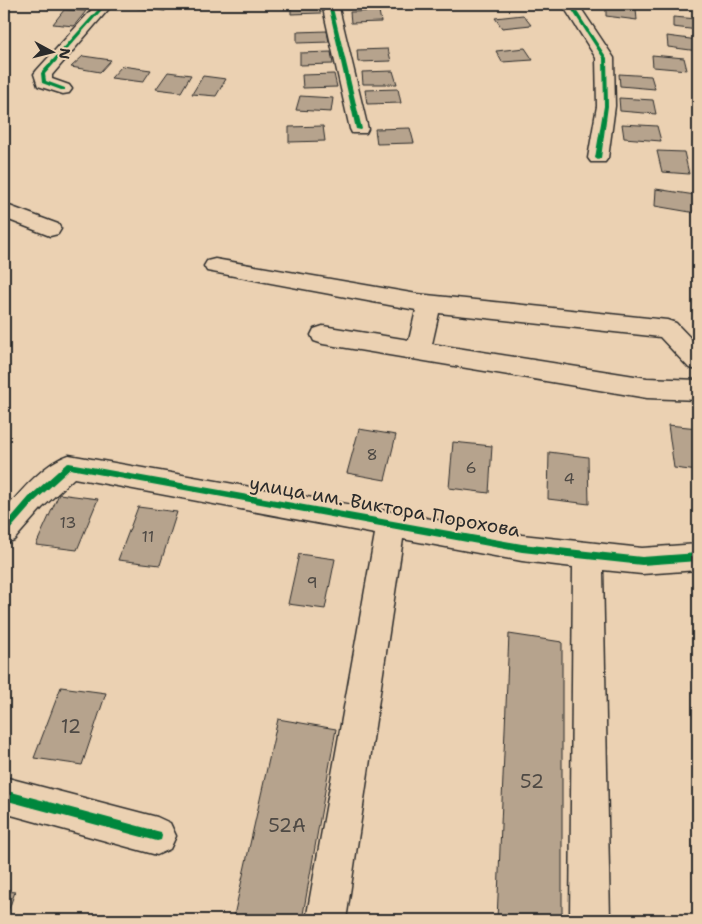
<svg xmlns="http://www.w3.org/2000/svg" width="702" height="924" font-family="'Shantell Sans',sans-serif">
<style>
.building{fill:#b6a38d;stroke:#2b2b2b}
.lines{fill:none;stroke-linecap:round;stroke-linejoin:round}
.minor-casing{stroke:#2b2b2b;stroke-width:3}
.minor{fill:#ebd1b2;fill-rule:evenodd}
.cycleway-casing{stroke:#ebd1b2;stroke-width:3}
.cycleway{fill:#00873e;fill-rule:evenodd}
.labels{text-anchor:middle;stroke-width:4;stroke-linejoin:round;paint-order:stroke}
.number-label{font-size:16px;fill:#4e4944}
.street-label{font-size:19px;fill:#2b2b2b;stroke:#ebd1b2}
.near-number-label{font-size:19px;fill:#4e4944}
</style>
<rect width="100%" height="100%" fill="#ebd1b2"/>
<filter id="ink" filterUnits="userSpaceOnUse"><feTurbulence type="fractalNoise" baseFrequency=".02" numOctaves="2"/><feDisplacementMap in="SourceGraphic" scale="10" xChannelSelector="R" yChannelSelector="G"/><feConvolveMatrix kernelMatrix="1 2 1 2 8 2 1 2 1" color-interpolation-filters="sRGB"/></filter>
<g filter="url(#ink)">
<g class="building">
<polygon points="141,4 171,4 165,11 137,8"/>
<polygon points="291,4 319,4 321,13 291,14"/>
<polygon points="606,6 636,9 637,20 606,16"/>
<polygon points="64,10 86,11 74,26 53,24"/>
<polygon points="379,11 381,22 351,23 350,12"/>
<polygon points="523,15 531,25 502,28 495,18"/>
<polygon points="673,17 698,19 698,30 673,27"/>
<polygon points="327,31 329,42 297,43 297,32"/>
<polygon points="667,36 698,40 698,51 668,47"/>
<polygon points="525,48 533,60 502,62 496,51"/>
<polygon points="388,49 391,61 358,62 357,50"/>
<polygon points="331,52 333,64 300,65 300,53"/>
<polygon points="652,55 684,58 687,70 653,67"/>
<polygon points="83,56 111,60 100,72 71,67"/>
<polygon points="122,66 151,70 143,82 111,78"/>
<polygon points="393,71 397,84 363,84 362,72"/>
<polygon points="168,72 191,75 181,92 156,89"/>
<polygon points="334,74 337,87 303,88 302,75"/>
<polygon points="619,74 651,76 655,89 620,86"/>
<polygon points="203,76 226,79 216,96 192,94"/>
<polygon points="398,89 401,103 367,104 365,90"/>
<polygon points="300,96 333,98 331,112 296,110"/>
<polygon points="619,98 653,100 656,114 620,111"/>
<polygon points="622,124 657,126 661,141 624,138"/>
<polygon points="323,126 325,141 289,142 289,127"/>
<polygon points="410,128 414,143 377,144 375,129"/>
<polygon points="657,151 684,152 689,174 662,172"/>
<polygon points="656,189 695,195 696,213 655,206"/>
<polygon points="668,425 698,428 698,471 674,468"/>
<polygon points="359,429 396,435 385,480 347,473"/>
<polygon points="453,442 492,446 489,493 449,488"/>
<polygon points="549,452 588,457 589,504 548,499"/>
<polygon points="59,494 98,499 77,550 36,545"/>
<polygon points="138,507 177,512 160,565 118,560"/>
<polygon points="299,554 335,559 325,609 288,604"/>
<polygon points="509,634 562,642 562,920 497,920"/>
<polygon points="61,687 106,693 82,765 34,758"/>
<polygon points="278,719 336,729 302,920 233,920"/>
<polygon points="4,891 15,892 5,920 4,920"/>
</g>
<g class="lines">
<g class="minor-casing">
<g id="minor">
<polygon points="97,4 113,4 52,75 52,79 69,85 72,89 69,93 63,94 38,86 34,74 37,70"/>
<polygon points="322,4 338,4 368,129 366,133 352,133 350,129"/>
<polygon points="562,4 578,4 614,58 615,106 608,158 605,162 591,162 588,158 597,106 596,58"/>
<polygon points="4,204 58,224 61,229 58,234 50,236 4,218"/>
<polygon points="215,259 417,294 667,320 676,323 698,346 698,370 689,368 660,337 439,313 432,344 647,378 698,380 698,400 647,398 323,344 314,341 311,335 314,329 323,326 409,340 416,310 207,271 204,266 207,261"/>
<path d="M 69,455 L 522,535 L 642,548 L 698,544 L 698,570 L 642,574 L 603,570 L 610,920 L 570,920 L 573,567 L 522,561 L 403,539 L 346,920 L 306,920 L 375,534 L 74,478 L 42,508 L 14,540 L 4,544 L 4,511 C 21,491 44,463 69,455 Z"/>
<polygon points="4,777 157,817 170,823 176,836 170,849 157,855 4,813"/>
</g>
</g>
<use href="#minor" class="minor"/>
<g class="cycleway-casing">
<g id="cycleway">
<polygon points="103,4 107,4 45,74 46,81 65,88 65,90 61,90 42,83 41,73"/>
<polygon points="328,4 332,4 362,129 361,130 356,129"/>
<polygon points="568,4 572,4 607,58 608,106 601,158 598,160 595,158 604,106 603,58"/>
<polygon points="69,463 522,544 642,557 698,553 698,561 642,565 522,552 70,469 35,501 7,533 4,534 4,526 29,497 66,464"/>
<polygon points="4,790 157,831 161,832 162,836 161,840 157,841 4,800"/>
</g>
</g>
<use href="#cycleway" class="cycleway"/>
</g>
</g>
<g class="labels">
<g class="number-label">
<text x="372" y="460">8</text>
<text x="471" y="473">6</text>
<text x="569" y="484">4</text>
<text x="68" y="528">13</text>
<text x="148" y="542">11</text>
<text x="312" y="588">9</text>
</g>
<g class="street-label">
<text transform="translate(385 506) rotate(10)" y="7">улица им. Виктора Порохова</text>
</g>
<g class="near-number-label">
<text x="71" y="733">12</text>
<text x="532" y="788">52</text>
<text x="287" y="832">52А</text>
</g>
</g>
<rect width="702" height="924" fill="none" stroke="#ebd1b2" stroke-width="20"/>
<rect x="10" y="10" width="682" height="904" fill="none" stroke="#2b2b2b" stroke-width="2" filter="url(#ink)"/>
<g transform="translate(52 52) rotate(97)" stroke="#ebd1b2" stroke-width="4" paint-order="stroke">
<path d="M0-4L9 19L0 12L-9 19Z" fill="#2b2b2b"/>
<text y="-8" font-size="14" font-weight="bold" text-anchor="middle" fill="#2b2b2b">N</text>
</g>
</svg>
